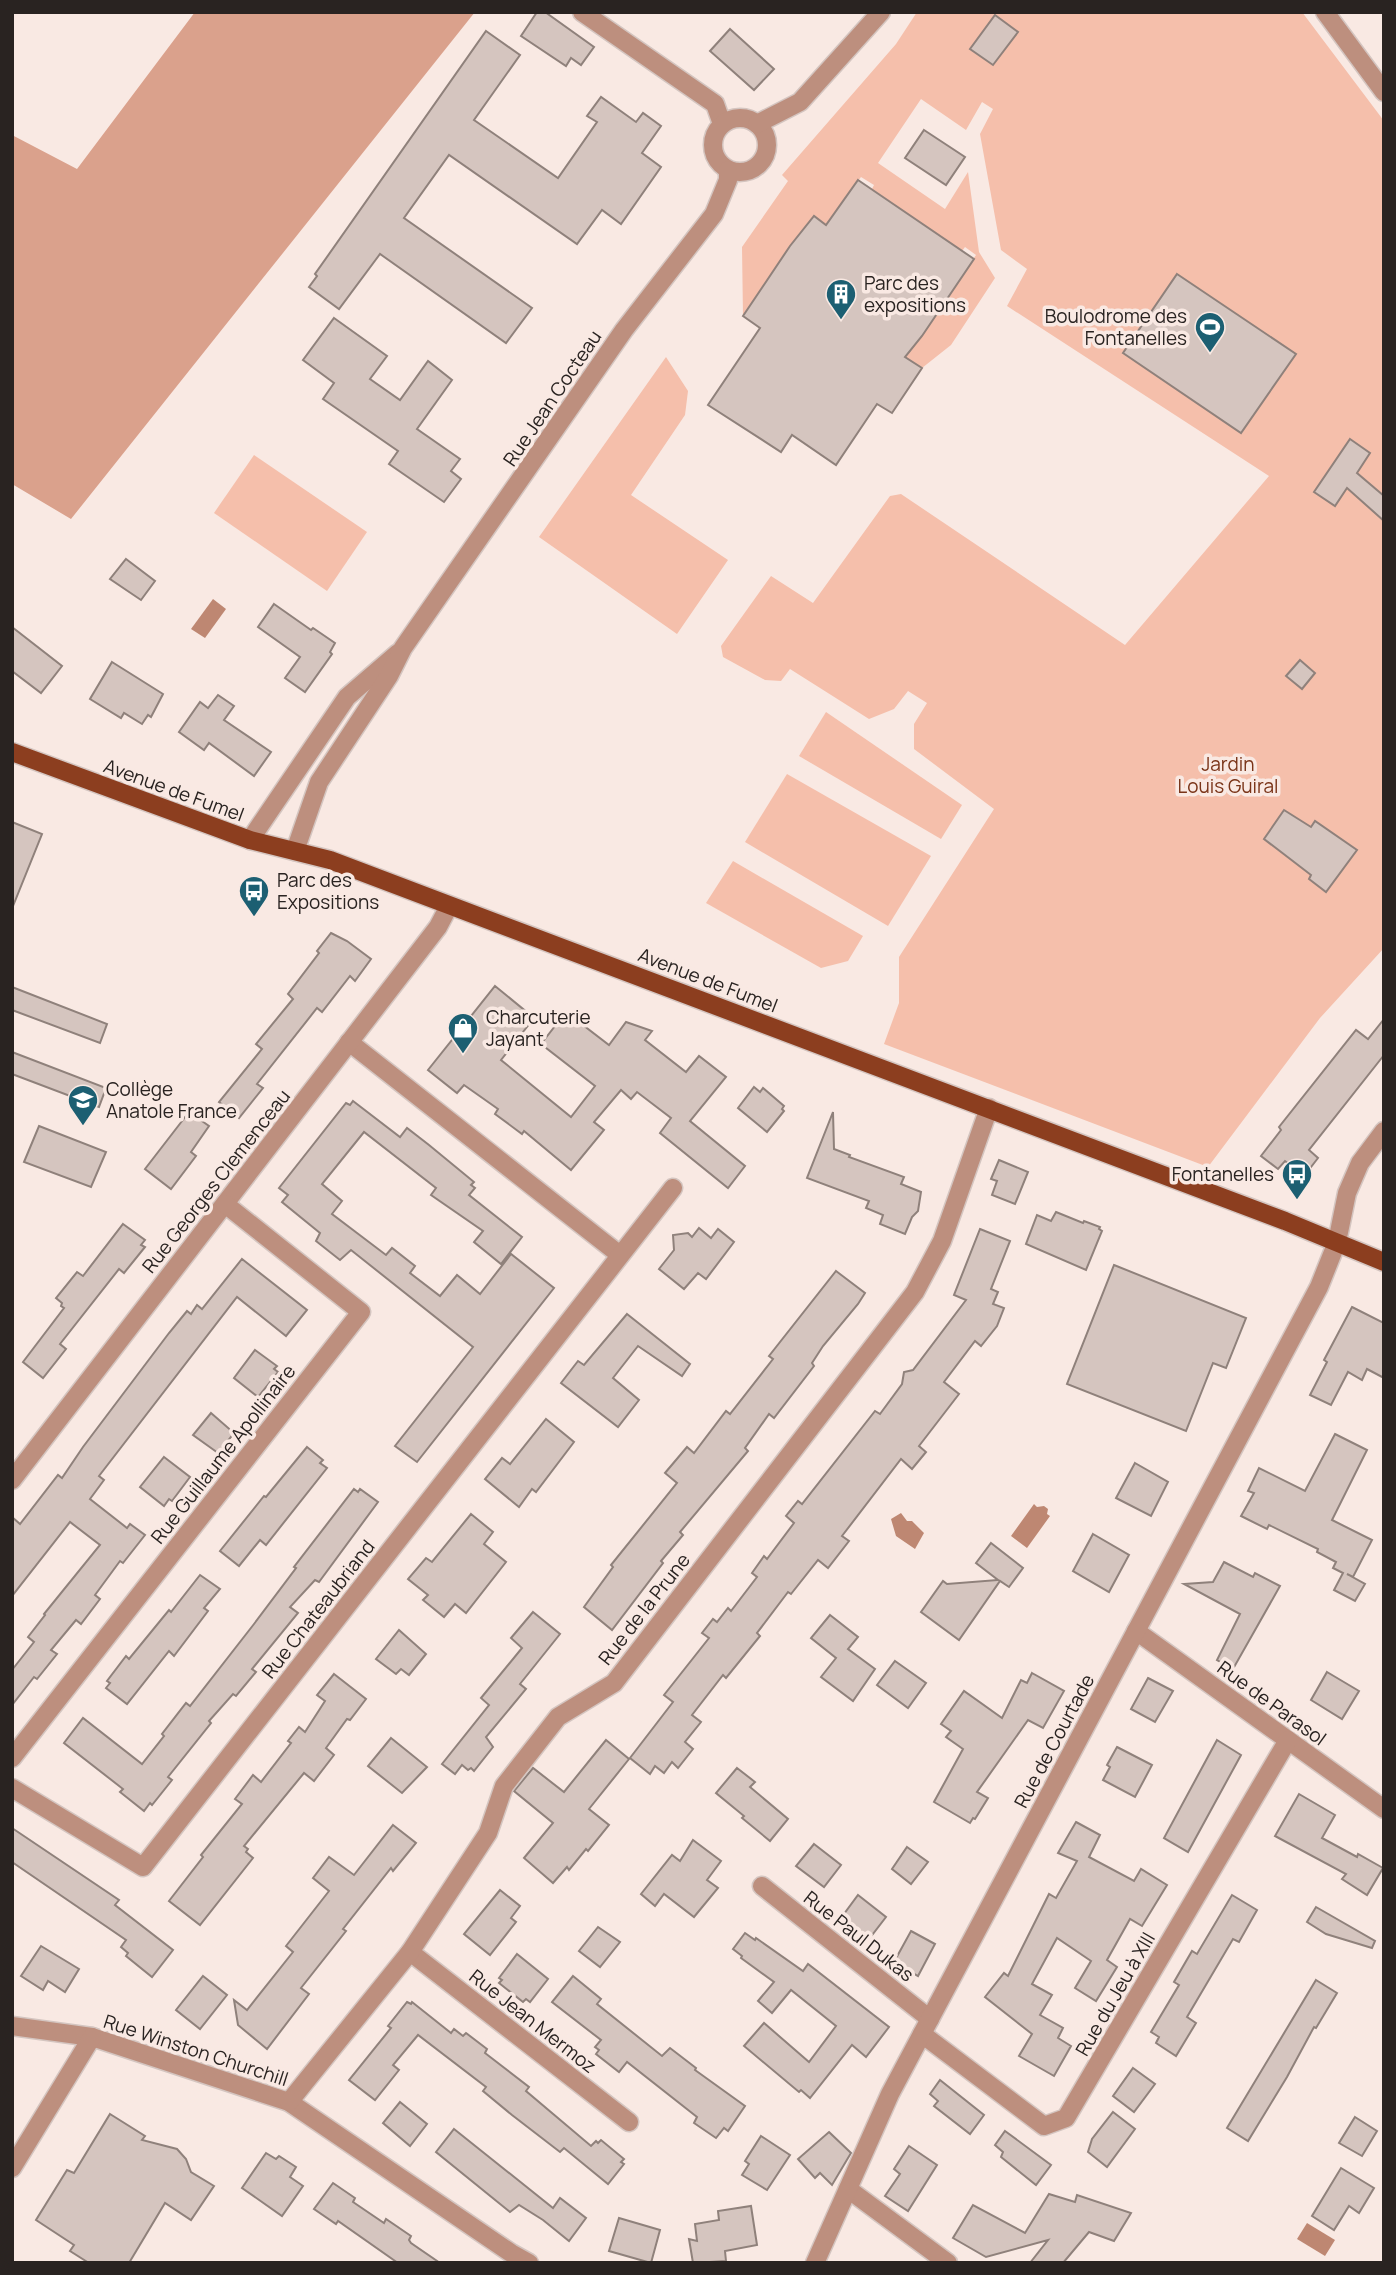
<svg xmlns="http://www.w3.org/2000/svg" width="1396" height="2275" font-family="Manrope,sans-serif">
<style>
.green{fill:#f5bfab}
.forest{fill:#daa18c}
.water{fill:#be8772}
.building{fill:#d5c5bf;stroke:#8f817b;stroke-width:2}
.lines{fill:none;stroke-linecap:round;stroke-linejoin:round}
.minor-casing{stroke:#d4c5c0;stroke-width:21}
.major-casing{stroke:#d4c5c0;stroke-width:21}
.minor{stroke:#bd8f7e;stroke-width:18}
.major{stroke:#8c3e1f;stroke-width:18}
.labels{text-anchor:middle;stroke-width:7;stroke-linejoin:round;paint-order:stroke}
.poi-label{font-size:19px;fill:#292321;stroke:#f9e9e3;text-anchor:start}
.street-label{font-size:19px;fill:#292321;stroke:#f9e9e3}
.park-label{font-size:19px;fill:#7a3418;stroke:#f9e9e3}
</style>
<rect width="100%" height="100%" fill="#f9e9e3"/>
<g class="green">
<polygon points="917,12 1302,12 1384,121 1384,948 1320,1018 1208,1167 884,1044 899,1003 899,957 994,809 914,749 914,724 927,703 908,691 894,709 869,719 790,669 781,681 765,680 723,657 721,646 771,576 813,603 890,496 901,494 1125,645 1269,476 1007,306 1027,269 1001,250 980,134 993,109 982,102 966,130 921,99 878,163 945,209 968,172 979,252 995,278 951,345 922,368 905,357 976,255 965,247 962,251 872,189 874,185 861,177 830,219 831,228 814,217 787,250 743,316 742,247 788,181 782,175 896,44"/>
<polygon points="666,357 688,391 685,415 631,495 728,560 677,634 539,537"/>
<polygon points="254,455 367,532 327,591 214,513"/>
<polygon points="826,712 962,805 941,839 799,756"/>
<polygon points="787,774 931,856 888,926 745,842"/>
<polygon points="733,861 863,936 848,961 821,968 706,903"/>
</g>
<polygon class="forest" points="195,12 475,12 71,519 12,484 12,135 77,169"/>
<g class="water">
<polygon points="213,599 226,609 205,638 191,629"/>
<polygon points="1034,1504 1037,1507 1044,1506 1048,1509 1047,1514 1050,1516 1027,1548 1011,1536"/>
<polygon points="901,1513 907,1521 912,1521 924,1533 915,1549 896,1536 891,1519"/>
<polygon points="1307,2223 1335,2240 1325,2256 1297,2239"/>
</g>
<g class="building">
<polygon points="537,12 545,12 594,47 581,65 571,58 566,66 521,36"/>
<polygon points="995,15 1018,32 993,65 970,49"/>
<polygon points="730,29 774,69 754,90 710,51"/>
<polygon points="486,31 520,55 474,120 558,178 597,122 587,116 601,97 636,122 643,113 661,126 642,153 661,167 621,224 602,210 577,244 449,155 404,218 532,308 506,343 380,254 339,309 309,287 317,276 315,274"/>
<polygon points="924,130 965,157 946,185 905,158"/>
<polygon points="858,180 974,259 922,336 905,357 922,368 892,413 877,404 836,465 792,435 781,452 708,405 760,328 743,316 790,246 814,216 826,225"/>
<polygon points="1177,274 1296,354 1241,433 1123,353"/>
<polygon points="334,318 387,356 370,379 400,400 428,361 452,380 417,429 460,459 451,471 461,479 444,502 389,464 398,451 323,399 334,383 303,360"/>
<polygon points="1350,439 1370,453 1357,473 1384,496 1384,521 1347,488 1335,506 1314,492"/>
<polygon points="126,559 155,581 141,600 110,579"/>
<polygon points="274,604 311,630 313,628 335,643 330,652 332,654 305,692 285,678 300,657 258,627"/>
<polygon points="12,627 62,666 41,693 12,671"/>
<polygon points="1300,660 1315,673 1302,689 1286,676"/>
<polygon points="112,662 163,694 151,717 148,715 142,724 124,713 121,718 90,699"/>
<polygon points="218,695 234,706 224,720 271,752 254,776 209,743 204,750 179,732 200,702 208,708"/>
<polygon points="1284,810 1311,827 1315,821 1357,850 1326,892 1309,879 1311,875 1264,839"/>
<polygon points="12,822 42,834 13,906 12,906"/>
<polygon points="331,933 347,941 371,959 355,981 350,976 322,1012 317,1008 257,1084 263,1088 239,1118 219,1102 262,1049 256,1044 293,999 288,994 319,953 317,951"/>
<polygon points="495,986 534,1018 501,1060 571,1117 595,1086 541,1044 566,1012 609,1045 626,1022 652,1031 645,1040 686,1072 699,1056 726,1077 690,1121 745,1166 728,1188 660,1133 671,1118 637,1092 631,1099 621,1090 594,1122 604,1130 571,1170 524,1131 522,1134 495,1114 498,1109 464,1085 457,1093 428,1070"/>
<polygon points="12,987 107,1024 100,1043 12,1010"/>
<polygon points="1384,1019 1384,1055 1309,1150 1318,1158 1304,1176 1285,1161 1278,1169 1261,1156 1281,1130 1279,1127 1356,1030 1368,1039"/>
<polygon points="12,1052 106,1088 99,1107 12,1074"/>
<polygon points="754,1087 760,1092 763,1088 784,1106 782,1109 784,1111 767,1132 738,1108"/>
<polygon points="353,1101 400,1137 407,1128 429,1145 474,1182 471,1185 475,1188 469,1195 522,1237 501,1264 474,1242 483,1231 431,1195 436,1188 364,1132 322,1184 342,1201 332,1214 386,1255 392,1248 415,1266 410,1273 440,1296 457,1275 480,1294 511,1254 554,1288 417,1462 395,1446 473,1347 351,1250 340,1260 316,1241 320,1233 282,1202 288,1195 279,1188 346,1103 350,1105"/>
<polygon points="189,1112 209,1126 191,1152 196,1156 171,1189 145,1169"/>
<polygon points="833,1112 834,1149 850,1155 849,1157 904,1177 901,1184 921,1192 918,1211 912,1217 905,1234 880,1224 883,1215 866,1208 869,1201 807,1178"/>
<polygon points="39,1126 106,1152 91,1187 24,1162"/>
<polygon points="999,1160 1028,1172 1015,1204 992,1195 997,1181 991,1179"/>
<polygon points="1056,1212 1083,1223 1084,1221 1100,1227 1099,1229 1102,1231 1086,1270 1026,1244 1037,1215 1051,1221"/>
<polygon points="123,1224 145,1240 141,1245 145,1247 124,1273 119,1269 60,1344 66,1349 43,1378 23,1362 64,1308 61,1306 62,1303 56,1298 77,1272 83,1276"/>
<polygon points="699,1228 711,1238 718,1229 734,1242 706,1279 698,1273 684,1289 659,1269 674,1250 673,1235 688,1233 692,1237"/>
<polygon points="980,1229 1010,1241 991,1289 998,1292 993,1304 1004,1308 997,1326 981,1346 975,1341 944,1382 959,1394 919,1446 926,1452 912,1469 901,1459 842,1536 849,1541 828,1568 818,1560 791,1594 788,1592 757,1633 760,1636 726,1678 723,1675 692,1715 701,1722 685,1742 693,1749 678,1768 672,1762 664,1773 655,1766 650,1774 630,1758 673,1702 664,1695 709,1638 702,1633 713,1619 717,1622 728,1608 731,1611 757,1577 752,1573 764,1556 767,1559 794,1523 786,1516 798,1501 802,1504 875,1411 880,1414 902,1384 904,1372 913,1370 966,1300 954,1295"/>
<polygon points="242,1259 307,1310 286,1336 237,1297 99,1476 104,1480 90,1499 127,1528 130,1524 145,1535 123,1563 120,1561 95,1595 100,1599 81,1624 76,1620 51,1650 57,1654 37,1679 34,1677 12,1705 12,1670 34,1642 28,1637 45,1615 44,1614 100,1545 70,1522 12,1596 12,1517 20,1524 58,1475 62,1478 83,1447 169,1333 187,1311 191,1314 197,1305 202,1309"/>
<polygon points="1114,1265 1246,1318 1226,1368 1213,1363 1186,1431 1067,1384"/>
<polygon points="836,1271 865,1293 858,1304 823,1346 812,1363 814,1366 774,1418 769,1414 745,1448 748,1451 680,1532 683,1535 661,1561 663,1563 612,1630 584,1607 613,1567 611,1565 677,1483 665,1473 687,1447 694,1453 726,1411 730,1414 773,1359 769,1356"/>
<polygon points="1352,1307 1384,1323 1384,1378 1367,1369 1362,1380 1348,1372 1331,1405 1310,1395 1327,1362 1324,1360"/>
<polygon points="627,1314 690,1364 682,1376 638,1346 613,1378 639,1400 618,1427 561,1383 578,1361 584,1365"/>
<polygon points="255,1350 277,1366 274,1369 278,1372 258,1397 234,1378"/>
<polygon points="211,1413 234,1433 218,1453 193,1435"/>
<polygon points="546,1419 574,1442 536,1492 532,1489 519,1507 485,1479 502,1458 510,1464"/>
<polygon points="1335,1434 1367,1450 1332,1520 1372,1540 1353,1577 1347,1574 1365,1584 1355,1601 1334,1590 1343,1573 1333,1568 1336,1562 1317,1552 1318,1549 1269,1525 1267,1529 1241,1516 1254,1493 1248,1491 1259,1468 1305,1491"/>
<polygon points="307,1447 323,1460 320,1463 327,1468 266,1545 260,1540 239,1566 220,1551 264,1496 266,1497"/>
<polygon points="164,1457 190,1477 172,1501 169,1499 164,1506 140,1487"/>
<polygon points="1135,1463 1168,1482 1151,1516 1116,1498"/>
<polygon points="354,1489 358,1492 360,1489 378,1502 319,1582 315,1580 290,1607 298,1613 252,1669 256,1672 236,1696 233,1694 209,1721 211,1723 168,1777 172,1780 152,1805 150,1803 144,1811 120,1792 123,1789 64,1743 83,1718 142,1764 164,1736 162,1734 186,1703 190,1706 254,1624 296,1568 294,1567"/>
<polygon points="471,1514 493,1532 484,1544 506,1562 466,1613 455,1604 444,1617 423,1600 428,1595 408,1579 426,1558 432,1562"/>
<polygon points="1093,1534 1129,1555 1109,1592 1073,1571"/>
<polygon points="991,1543 1023,1568 1009,1587 1000,1581 959,1640 921,1612 943,1581 947,1584 998,1580 976,1563"/>
<polygon points="1224,1562 1253,1577 1255,1573 1280,1586 1233,1669 1217,1660 1240,1614 1184,1584 1213,1582"/>
<polygon points="200,1575 220,1589 204,1608 208,1611 174,1656 169,1651 127,1704 106,1688 110,1683 107,1681 126,1656 129,1659 169,1610 171,1612"/>
<polygon points="533,1612 560,1634 520,1684 526,1689 486,1737 493,1747 474,1771 471,1768 468,1770 462,1765 455,1774 442,1764 489,1705 481,1698 522,1648 511,1638"/>
<polygon points="830,1615 858,1637 848,1649 875,1669 853,1701 821,1677 836,1658 811,1638"/>
<polygon points="399,1630 426,1654 409,1675 401,1669 396,1674 376,1659"/>
<polygon points="895,1661 926,1683 908,1708 877,1685"/>
<polygon points="1327,1672 1359,1691 1342,1719 1311,1700"/>
<polygon points="1032,1673 1064,1691 1043,1728 1028,1720 977,1792 988,1798 975,1819 973,1818 970,1823 934,1802 963,1749 946,1737 951,1731 941,1724 964,1691 1002,1718 1021,1680 1027,1683"/>
<polygon points="334,1674 366,1699 350,1720 347,1719 326,1748 334,1755 314,1781 304,1773 244,1846 248,1849 246,1852 253,1858 200,1925 169,1901 203,1857 201,1855 242,1804 235,1799 253,1775 261,1782 291,1743 288,1741 299,1727 305,1732 325,1701 317,1695"/>
<polygon points="1148,1678 1173,1691 1155,1722 1131,1709"/>
<polygon points="391,1738 427,1767 402,1793 368,1766"/>
<polygon points="606,1740 629,1759 589,1809 609,1825 588,1851 586,1849 569,1870 567,1867 553,1883 524,1858 553,1823 514,1791 533,1768 564,1792"/>
<polygon points="1217,1740 1241,1755 1188,1852 1164,1838"/>
<polygon points="1117,1747 1152,1765 1135,1797 1103,1780 1110,1767 1107,1765"/>
<polygon points="737,1768 755,1782 750,1787 788,1819 770,1841 742,1818 744,1816 716,1793"/>
<polygon points="1299,1794 1335,1815 1322,1838 1357,1857 1358,1854 1383,1868 1367,1895 1342,1879 1346,1874 1275,1836"/>
<polygon points="1076,1822 1100,1835 1089,1857 1134,1881 1141,1869 1167,1885 1142,1926 1130,1919 1107,1960 1117,1967 1096,2001 1075,1988 1091,1961 1057,1938 1032,1984 1052,1995 1040,2015 1063,2028 1058,2038 1071,2046 1054,2076 1019,2056 1032,2034 985,1997 1004,1973 1008,1976 1049,1894 1056,1898 1077,1861 1058,1853"/>
<polygon points="393,1825 416,1843 393,1871 391,1868 343,1929 346,1931 301,1988 309,1994 267,2049 238,2025 234,2000 247,2010 293,1952 286,1946 329,1891 313,1878 329,1857 354,1875"/>
<polygon points="12,1828 119,1900 115,1905 173,1950 152,1977 126,1956 128,1953 121,1947 126,1940 12,1862"/>
<polygon points="693,1840 721,1861 707,1880 718,1888 694,1917 664,1894 655,1906 641,1894 672,1855 680,1861"/>
<polygon points="814,1844 841,1865 824,1887 796,1866"/>
<polygon points="907,1847 928,1862 911,1884 892,1869"/>
<polygon points="500,1890 520,1906 511,1918 516,1922 490,1955 464,1934"/>
<polygon points="858,1895 886,1917 869,1939 841,1918"/>
<polygon points="1232,1895 1257,1910 1239,1942 1233,1939 1187,2017 1196,2023 1176,2056 1156,2043 1159,2037 1151,2032 1179,1985 1174,1982 1192,1951 1197,1954"/>
<polygon points="1316,1907 1375,1941 1372,1948 1326,1934 1307,1922"/>
<polygon points="598,1927 620,1942 600,1967 579,1951"/>
<polygon points="911,1931 935,1944 918,1976 894,1962"/>
<polygon points="745,1933 755,1940 756,1938 803,1971 808,1964 889,2027 866,2057 852,2045 810,2098 801,2090 799,2092 744,2046 764,2023 809,2062 836,2026 791,1990 772,2013 758,2001 774,1982 741,1958 742,1956 733,1949"/>
<polygon points="41,1946 79,1969 65,1992 48,1981 43,1990 21,1976"/>
<polygon points="517,1954 548,1979 530,2002 526,1999 523,2002 499,1983 502,1980 499,1978"/>
<polygon points="203,1976 227,1995 200,2029 176,2010"/>
<polygon points="573,1976 601,1999 597,2004 662,2056 670,2048 696,2068 695,2070 745,2106 728,2131 724,2128 716,2138 694,2123 697,2117 627,2062 619,2072 596,2054 599,2050 595,2047 601,2040 552,2002"/>
<polygon points="1316,1980 1337,1993 1316,2028 1314,2027 1287,2077 1248,2141 1227,2128"/>
<polygon points="407,2002 411,2004 412,2002 451,2033 454,2029 463,2036 466,2033 487,2049 485,2053 529,2087 526,2091 591,2146 596,2141 598,2143 601,2140 624,2159 621,2162 624,2164 608,2184 564,2148 560,2152 512,2115 483,2091 486,2087 418,2035 393,2065 399,2070 375,2100 349,2080 391,2028 388,2026"/>
<polygon points="1133,2068 1155,2084 1134,2112 1113,2096"/>
<polygon points="940,2080 984,2115 970,2134 934,2106 938,2101 930,2094"/>
<polygon points="400,2102 427,2124 410,2146 383,2123"/>
<polygon points="1113,2112 1135,2129 1107,2167 1088,2152 1092,2139"/>
<polygon points="110,2114 145,2136 142,2140 177,2149 186,2159 191,2172 214,2186 191,2220 165,2203 129,2263 89,2263 70,2251 74,2245 36,2220 67,2170 74,2173"/>
<polygon points="1355,2117 1377,2131 1362,2156 1339,2143"/>
<polygon points="454,2129 553,2208 560,2198 586,2218 569,2241 543,2220 519,2205 510,2212 436,2152"/>
<polygon points="1005,2131 1051,2165 1036,2185 1001,2157 1003,2152 995,2145"/>
<polygon points="829,2132 851,2153 832,2185 820,2173 815,2178 798,2159"/>
<polygon points="761,2136 790,2155 767,2190 742,2175 749,2164 745,2161"/>
<polygon points="909,2146 937,2165 908,2211 885,2196 900,2174 894,2169"/>
<polygon points="266,2153 276,2159 279,2156 296,2167 290,2177 303,2186 282,2216 242,2188"/>
<polygon points="1341,2168 1374,2188 1359,2213 1349,2206 1334,2230 1312,2216"/>
<polygon points="333,2183 355,2198 353,2202 384,2223 386,2219 411,2236 409,2240 411,2243 440,2263 398,2263 338,2221 336,2224 314,2209"/>
<polygon points="1049,2194 1075,2202 1077,2195 1131,2213 1114,2241 1089,2232 1063,2263 1030,2263 1048,2240 986,2257 953,2238 973,2205 1025,2233"/>
<polygon points="751,2206 757,2245 725,2251 726,2261 693,2263 689,2239 697,2241 695,2224 719,2220 718,2211"/>
<polygon points="619,2218 660,2230 651,2263 609,2251"/>
</g>
<g class="lines">
<g class="minor-casing">
<g id="minor">
<polyline points="582,12 715,104 722,124"/>
<polyline points="1325,12 1384,92"/>
<circle cx="740" cy="145" r="27"/>
<polyline points="757,124 800,102 881,12"/>
<polyline points="250,840 347,697 398,653"/>
<polyline points="295,851 319,782 389,676 403,648 624,330 714,214 728,180 728,170"/>
<polyline points="349,1042 620,1255"/>
<polyline points="12,1480 438,927 449,906"/>
<polyline points="1136,1631 1384,1809"/>
<polyline points="12,1758 361,1312 225,1204"/>
<polyline points="12,1788 143,1867 673,1188"/>
<polyline points="762,1886 930,2019"/>
<polyline points="410,1952 629,2122"/>
<polyline points="12,2026 92,2037 289,2102 511,2253 529,2263"/>
<polyline points="922,2034 1044,2126 1066,2118 1288,1740"/>
<polyline points="289,2102 410,1952 488,1833 504,1786 558,1717 614,1683 915,1292 942,1241 989,1108"/>
<polyline points="12,2168 92,2037"/>
<polyline points="848,2189 948,2263"/>
<polyline points="815,2263 890,2094 1319,1287 1337,1242 1347,1193 1360,1163 1384,1131"/>
</g>
</g>
<g class="major-casing">
<polyline id="major" points="12,752 250,840 330,860 1285,1221 1384,1262"/>
</g>
<use href="#minor" class="minor"/>
<use href="#major" class="major"/>
</g>
<defs>
<g id="building-pin" transform="scale(1.575)"><path d="M0 17L-7.5 6A9.5 9.5 0 1 1 7.5 6Z" fill="#1c5f72" stroke="#f9e9e3"/><path d="M-4-6H4V6H1V3H-1V6H-4ZM-2.5-4.3h1.7v1.8h-1.7ZM.8-4.3h1.7v1.8H.8ZM-2.5-1h1.7V.8h-1.7ZM.8-1h1.7V.8H.8Z" fill="#fff"/></g>
<g id="stadium-pin" transform="scale(1.575)"><path d="M0 17L-7.5 6A9.5 9.5 0 1 1 7.5 6Z" fill="#1c5f72" stroke="#f9e9e3"/><path d="M0-5a6.5 5 0 1 0 0 10a6.5 5 0 1 0 0-10ZM-3.5-1.8h7v3.6h-7Z" fill="#fff"/></g>
<g id="bus-pin" transform="scale(1.575)"><path d="M0 17L-7.5 6A9.5 9.5 0 1 1 7.5 6Z" fill="#1c5f72" stroke="#f9e9e3"/><path d="M-5-6H5V4H4V6H2V4H-2V6H-4V4H-5ZM-3.5-4V0h7V-4ZM-3.5 1.2v1.5H-2V1.2ZM2 1.2v1.5H3.5V1.2Z" fill="#fff"/></g>
<g id="shop-pin" transform="scale(1.575)"><path d="M0 17L-7.5 6A9.5 9.5 0 1 1 7.5 6Z" fill="#1c5f72" stroke="#f9e9e3"/><path d="M-5-2.5h2.3a2.7 3.5 0 0 1 5.4 0H5L5.5 6h-11ZM-1.5-2.5h3a1.5 2.3 0 0 0-3 0Z" fill="#fff"/></g>
<g id="school-pin" transform="scale(1.575)"><path d="M0 17L-7.5 6A9.5 9.5 0 1 1 7.5 6Z" fill="#1c5f72" stroke="#f9e9e3"/><path d="M0-5L7-2L0 1L-7-2ZM-4 1L0 2.5L4 1V4Q0 6-4 4Z" fill="#fff"/></g>
</defs>
<g fill-rule="evenodd">
<use href="#building-pin" x="841" y="294"/>
<use href="#stadium-pin" x="1210" y="327"/>
<use href="#bus-pin" x="254" y="891"/>
<use href="#shop-pin" x="463" y="1028"/>
<use href="#school-pin" x="83" y="1100"/>
<use href="#bus-pin" x="1297" y="1174"/>
</g>
<g class="labels">
<g class="poi-label">
<text x="864" y="290">Parc des<tspan x="864" dy="22">expositions</tspan></text>
<text x="1187" y="323" text-anchor="end">Boulodrome des<tspan x="1187" dy="22">Fontanelles</tspan></text>
<text x="277" y="887">Parc des<tspan x="277" dy="22">Expositions</tspan></text>
<text x="486" y="1024">Charcuterie<tspan x="486" dy="22">Jayant</tspan></text>
<text x="106" y="1096">Collège<tspan x="106" dy="22">Anatole France</tspan></text>
<text x="1274" y="1181" text-anchor="end">Fontanelles</text>
</g>
<g class="street-label">
<text transform="translate(552 398) rotate(-56)" y="7">Rue Jean Cocteau</text>
<text transform="translate(174 790) rotate(20)" y="7">Avenue de Fumel</text>
<text transform="translate(708 980) rotate(21)" y="7">Avenue de Fumel</text>
<text transform="translate(216 1181) rotate(-52)" y="7">Rue Georges Clemenceau</text>
<text transform="translate(223 1454) rotate(-52)" y="7">Rue Guillaume Apollinaire</text>
<text transform="translate(318 1609) rotate(-52)" y="7">Rue Chateaubriand</text>
<text transform="translate(644 1609) rotate(-52)" y="7">Rue de la Prune</text>
<text transform="translate(1272 1703) rotate(36)" y="7">Rue de Parasol</text>
<text transform="translate(1054 1741) rotate(-62)" y="7">Rue de Courtade</text>
<text transform="translate(859 1936) rotate(38)" y="7">Rue Paul Dukas</text>
<text transform="translate(1115 1994) rotate(-60)" y="7">Rue du Jeu à XIII</text>
<text transform="translate(533 2021) rotate(38)" y="7">Rue Jean Mermoz</text>
<text transform="translate(196 2050) rotate(18)" y="7">Rue Winston Churchill</text>
</g>
<g class="park-label">
<text x="1228" y="771">Jardin<tspan x="1228" dy="22">Louis Guiral</tspan></text>
</g>
</g>
<rect width="1396" height="2275" fill="none" stroke="#292321" stroke-width="28"/>
</svg>
